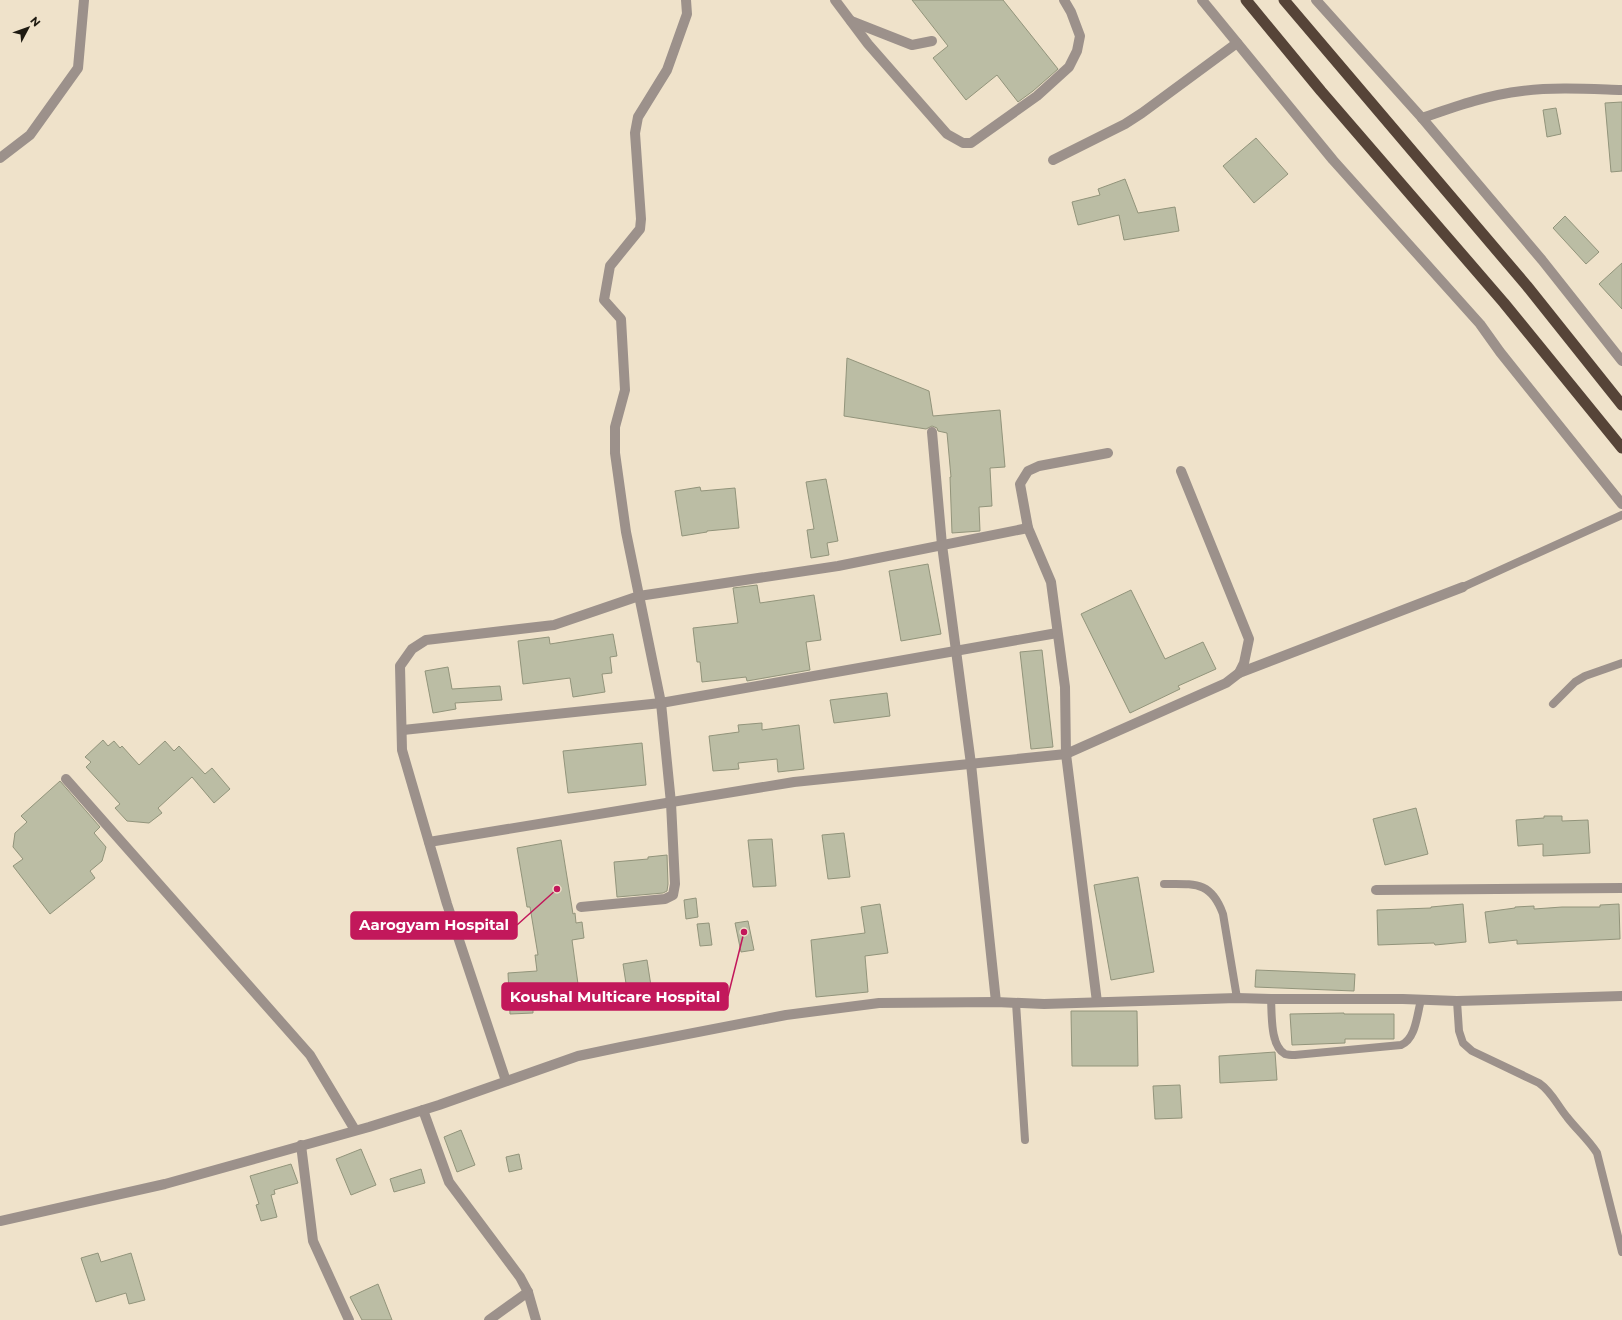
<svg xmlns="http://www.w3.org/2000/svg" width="1622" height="1320" font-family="Montserrat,sans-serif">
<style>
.building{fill:#bbbda4;stroke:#92947b}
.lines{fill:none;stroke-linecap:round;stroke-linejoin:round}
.service{stroke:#9c918b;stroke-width:8}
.minor{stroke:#9c918b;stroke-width:10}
.trunk{stroke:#564438;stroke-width:11}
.leader{fill:none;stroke:#c2185b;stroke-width:1.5}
.callout-dot{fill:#c2185b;stroke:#efe2ca;stroke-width:1.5}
.callout{fill:#c2185b;stroke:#c2185b;stroke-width:1.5}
.callout-label{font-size:15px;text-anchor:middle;font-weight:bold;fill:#fff}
</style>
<rect width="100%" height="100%" fill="#efe2ca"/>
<g class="building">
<polygon points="912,0 1003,0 1058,69 1033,91 1018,102 997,75 966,100 933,58 948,46"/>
<polygon points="1622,102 1622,171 1611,172 1605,103"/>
<polygon points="1556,108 1561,134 1547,137 1543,110"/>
<polygon points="1256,138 1288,174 1254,203 1223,166"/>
<polygon points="1125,179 1138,213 1175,207 1179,231 1124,240 1119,215 1078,225 1072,202 1100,195 1098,189"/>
<polygon points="1565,216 1599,252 1586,264 1553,228"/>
<polygon points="1622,263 1622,309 1599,284"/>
<polygon points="847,358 929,391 933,416 1000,410 1005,467 990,468 992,506 979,507 980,531 952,533 950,477 951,477 947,433 938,431 937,428 932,426 926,429 844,416"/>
<polygon points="826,479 838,541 827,543 829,555 811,558 807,530 814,529 806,482"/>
<polygon points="700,487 701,491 735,488 739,528 707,531 707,532 682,536 675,491"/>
<polygon points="928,564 941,634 901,641 889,571"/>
<polygon points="757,585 760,603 814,595 821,640 806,642 810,670 747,681 746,677 702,682 700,662 697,662 693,628 738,623 733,588"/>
<polygon points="1131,590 1165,659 1203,642 1216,669 1178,686 1180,689 1130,713 1081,614"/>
<polygon points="613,634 617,656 610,657 612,673 602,674 605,692 573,697 570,678 523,684 518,641 549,637 550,644"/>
<polygon points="1042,650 1053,747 1031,749 1020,652"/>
<polygon points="448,667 452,689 500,686 502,700 455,703 456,709 433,713 425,671"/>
<polygon points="887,693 890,716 834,723 830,700"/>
<polygon points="762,723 762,730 799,725 804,769 778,772 777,759 738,763 739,769 713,771 709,736 739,732 738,725"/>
<polygon points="103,740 108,746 114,741 120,748 122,746 139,765 165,741 174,751 179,746 205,774 212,768 230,789 214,803 192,777 158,808 162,813 149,823 127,821 115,808 120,804 86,767 91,762 85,757"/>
<polygon points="642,743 646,785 568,793 563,751"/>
<polygon points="60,781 100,827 94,833 106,847 102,861 90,871 95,878 50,914 13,866 23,859 13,847 15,833 27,822 21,816"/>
<polygon points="1416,808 1428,854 1385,865 1373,819"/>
<polygon points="1544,816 1562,816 1562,821 1588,820 1590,853 1543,856 1543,844 1518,846 1516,820 1544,818"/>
<polygon points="844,833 850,877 828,879 822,835"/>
<polygon points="772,839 776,886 753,887 748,840"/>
<polygon points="561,840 573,914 575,913 576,923 582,922 584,938 572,940 581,1006 560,1009 560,1007 533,1010 533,1013 510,1014 508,973 537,971 535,955 538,955 530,907 527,907 517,848"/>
<polygon points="667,855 668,884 667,891 663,893 617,897 614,862 648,859 648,857"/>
<polygon points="1138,877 1154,972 1111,980 1094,885"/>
<polygon points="696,898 698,917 686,919 684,900"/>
<polygon points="880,904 888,953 865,956 868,992 816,997 811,940 865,933 861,907"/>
<polygon points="1463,904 1466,942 1435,945 1434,943 1378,945 1377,910 1431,908 1431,907"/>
<polygon points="1619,904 1620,939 1517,944 1517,940 1489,943 1485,912 1515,908 1515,907 1534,906 1534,909 1562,907 1600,907 1600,905"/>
<polygon points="748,921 754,950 741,952 735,923"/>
<polygon points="709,923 712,945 700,946 697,924"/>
<polygon points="647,960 653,999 629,1003 623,964"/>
<polygon points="1256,970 1355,974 1354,991 1255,987"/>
<polygon points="1071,1011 1137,1011 1138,1066 1072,1066"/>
<polygon points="1344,1013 1344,1014 1394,1014 1394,1039 1345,1039 1345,1043 1292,1045 1290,1014"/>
<polygon points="1275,1052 1277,1080 1220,1083 1219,1056"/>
<polygon points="1180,1085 1182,1118 1155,1119 1153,1086"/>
<polygon points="461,1130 475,1165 457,1172 444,1137"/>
<polygon points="361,1149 376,1185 351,1195 336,1159"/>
<polygon points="519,1154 522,1169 509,1172 506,1157"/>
<polygon points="291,1164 298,1183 274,1190 275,1194 271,1195 277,1217 261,1221 256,1205 259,1204 250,1176"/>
<polygon points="421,1169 425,1183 394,1192 390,1179"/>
<polygon points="98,1253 101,1262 131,1253 145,1300 129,1304 126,1293 96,1302 81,1258"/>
<polygon points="378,1284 392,1320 362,1320 350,1297"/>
</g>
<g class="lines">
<g class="service">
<polyline points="1463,587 1622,515"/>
<polyline points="1553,704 1575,682 1585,676 1622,663"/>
<path d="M 1164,884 C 1195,884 1211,881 1223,914 L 1237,998"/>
<path d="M 1271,999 C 1272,1014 1270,1046 1285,1054 C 1288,1055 1292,1055 1295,1055 L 1401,1045 C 1416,1039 1417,1014 1421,1000"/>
<path d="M 1457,1001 L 1459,1031 L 1463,1043 L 1472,1051 L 1539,1083 C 1552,1092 1557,1105 1567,1117 C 1576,1129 1588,1139 1597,1153 L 1622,1252"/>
<polyline points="1016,1003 1025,1140"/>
</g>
<g class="minor">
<polyline points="835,0 868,44 947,134 963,143 971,143 1037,96 1069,67 1077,51 1080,36 1071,12 1064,0"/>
<polyline points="1202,0 1333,160 1480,324 1500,352 1622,504"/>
<polyline points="1316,0 1422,118 1542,260 1622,361"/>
<polyline points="851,21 912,45 932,41"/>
<path d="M 1422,118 C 1454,107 1487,95 1522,91 C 1555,87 1588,89 1622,90"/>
<polyline points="0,158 30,135 78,68 84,0"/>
<polyline points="1053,160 1125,124 1142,113 1237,43"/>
<polyline points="932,432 942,545 971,764 996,1002"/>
<polyline points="1239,673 1463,587"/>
<polyline points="403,730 661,703 1057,633"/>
<polyline points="66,779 310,1055 355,1130"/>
<polyline points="429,842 794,782 1066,754 1226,683 1239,673 1244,663 1249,639 1181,471"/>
<polyline points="1376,890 1622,888"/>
<polyline points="581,907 665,899 673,895 675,884 671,803 661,703 626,532 615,453 615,427 625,390 621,319 604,300 610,266 640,229 641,219 635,133 638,117 667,70 687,14 686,0"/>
<polyline points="1097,1002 1066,754 1065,687 1051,582 1028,528 1020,484 1028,471 1039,466 1108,453"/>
<polyline points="506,1081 447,904 402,750 400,666 412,649 426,640 554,625 639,596 838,566 1028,528"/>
<polyline points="423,1110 449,1182 520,1277 528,1292 536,1320"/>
<polyline points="301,1145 313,1241 349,1320"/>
<polyline points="0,1221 165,1184 369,1127 439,1105 578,1056 621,1047 786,1015 879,1003 996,1002 1044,1004 1237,998 1271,999 1403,999 1457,1001 1622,996"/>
<polyline points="489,1320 528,1292"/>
</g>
<g class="trunk">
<polyline points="1246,0 1321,91 1504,303 1622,448"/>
<polyline points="1284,0 1527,286 1622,405"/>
</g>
</g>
<path class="leader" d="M557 889L517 925M744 932L728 996"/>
<g class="callout-dot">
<circle cx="557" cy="889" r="4"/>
<circle cx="744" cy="932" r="4"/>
</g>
<g class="callout">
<rect x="351" y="912" width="166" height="27" rx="4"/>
<rect x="502" y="983" width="226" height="27" rx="4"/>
</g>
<g class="callout-label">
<text x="434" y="930">Aarogyam Hospital</text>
<text x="615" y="1002">Koushal Multicare Hospital</text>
</g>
<g transform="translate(28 28) rotate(49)" stroke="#efe2ca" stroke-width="3" paint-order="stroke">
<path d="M0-3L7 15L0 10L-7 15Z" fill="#1e1a11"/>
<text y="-6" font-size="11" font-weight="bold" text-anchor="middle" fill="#1e1a11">N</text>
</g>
</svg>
